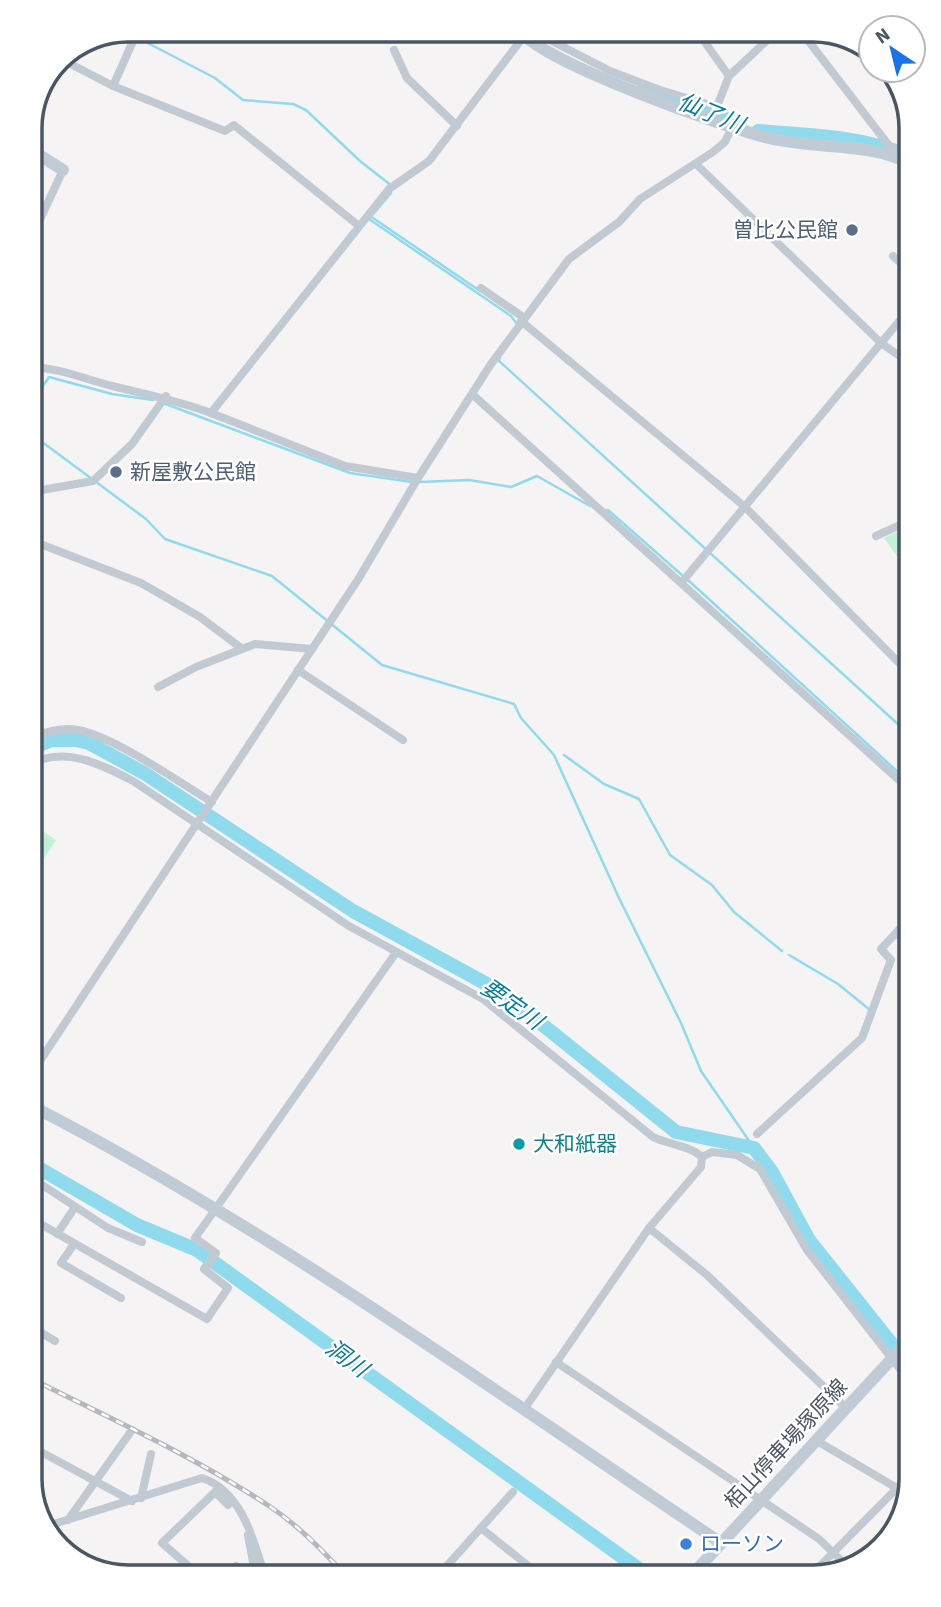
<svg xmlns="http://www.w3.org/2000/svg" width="941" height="1607" font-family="'Source Sans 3','Noto Sans JP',sans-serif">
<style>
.green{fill:#c3f1d5}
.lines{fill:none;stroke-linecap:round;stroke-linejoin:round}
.stream{stroke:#90daee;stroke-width:2.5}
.river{stroke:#90daee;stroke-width:14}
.street{stroke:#c1cad2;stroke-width:8}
.secondary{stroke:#c1cbd6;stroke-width:12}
.rail-casing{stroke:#b5b8bd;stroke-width:5}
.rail{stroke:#fff;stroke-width:2.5;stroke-dasharray:8;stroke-linecap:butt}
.service-dot{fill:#5c6f8a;stroke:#fff;stroke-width:2.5}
.culture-dot{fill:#0f9aa8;stroke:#fff;stroke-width:2.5}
.shop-dot{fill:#3f7fe0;stroke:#fff;stroke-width:2.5}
.labels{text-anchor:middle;stroke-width:5;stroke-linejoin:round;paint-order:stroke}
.service-label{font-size:21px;fill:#4e5e75;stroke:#fff;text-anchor:end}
.culture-label{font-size:21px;fill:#0d838f;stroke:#fff;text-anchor:start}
.street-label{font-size:21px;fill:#4a5661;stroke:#fff}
.shop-label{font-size:21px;fill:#366cbe;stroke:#fff;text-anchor:start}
.water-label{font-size:23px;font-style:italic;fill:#0c7c9b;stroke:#fff}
.rim{fill:none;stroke:#4a5661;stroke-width:3.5}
</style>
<rect width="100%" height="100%" fill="#f5f3f3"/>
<g class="green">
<polygon points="911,525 911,562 897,556 884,538"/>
<polygon points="30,823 56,840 30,880"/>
</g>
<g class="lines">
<g class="stream">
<polyline points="142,40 215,78 243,100 293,104 306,110 360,161 392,186"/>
<polyline points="391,193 369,219 511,316 517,324"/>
<polyline points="373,218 480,291"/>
<polyline points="500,358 498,360 911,736"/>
<polyline points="163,403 350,473 412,482"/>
<polyline points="30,405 49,377 112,394 153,400"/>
<polyline points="30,433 146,519 165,539 272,576 382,665 514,704 521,718 554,755 619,898 681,1023 701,1071 754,1148"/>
<polyline points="419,482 469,480 511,487 537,476 590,506"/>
<polyline points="602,510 608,510 683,576"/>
<polyline points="688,580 911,784"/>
<polyline points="564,755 604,784 639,799 670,855 712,885 734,912 782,951"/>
<polyline points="789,955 838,984 870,1010"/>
</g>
<g class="river">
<polyline points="644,89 704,109 739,125"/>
<path d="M 758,131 C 807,135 858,136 903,154"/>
<polyline points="30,749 51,740 76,740 89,743 144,773 353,911 503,993 676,1132 754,1148 772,1172 809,1240 911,1368"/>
<polyline points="30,1163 137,1225 197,1250 650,1577"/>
</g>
<g class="street">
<polyline points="553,30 548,39 610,71 660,90 717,107"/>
<polyline points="696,30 729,76"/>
<polyline points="800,30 890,147 911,153"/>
<polyline points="524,36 429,161 389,189 211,413 345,466 418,478 491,364 569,259 619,222 640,199 713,152 725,142 733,125"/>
<polyline points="394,50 407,78 457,126"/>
<polyline points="59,58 113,86 138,30"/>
<polyline points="113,86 225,131 234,125 359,226"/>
<polyline points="716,109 729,76 778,30"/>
<polyline points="696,164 881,343 911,364"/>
<polyline points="37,226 63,170"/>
<polyline points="30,242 37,226 30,222"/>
<polyline points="893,256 911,272"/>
<polyline points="481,288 523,317"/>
<polyline points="521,321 744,506 911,675"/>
<path d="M 30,367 C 60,368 87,380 116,387 C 149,395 179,401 211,413"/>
<polyline points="472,394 911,791"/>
<polyline points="30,492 93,481 132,444 166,396"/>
<polyline points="876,536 911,520"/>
<polyline points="30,540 141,583 200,617 241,648"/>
<polyline points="682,582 911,307"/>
<polyline points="298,670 403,740"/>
<polyline points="158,687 196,667 255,644 312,649"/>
<path d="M 30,738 C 45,732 61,727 78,730 C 113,736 179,782 212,802"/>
<path d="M 30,764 C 67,746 100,764 133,781 L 349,926 L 483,999 L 653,1137 C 667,1144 691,1146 702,1157"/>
<polyline points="911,946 896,933 911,915"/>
<polyline points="30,1076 359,578 418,478"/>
<polyline points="757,1134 862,1038 891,960 881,949 896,933"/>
<polyline points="702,1157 712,1152 737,1155 760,1169 807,1250 911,1383"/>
<polyline points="30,1177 108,1228 142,1242"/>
<polyline points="30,1218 207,1319 228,1288 204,1269 216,1253 195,1238 395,954"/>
<polyline points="649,1228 707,1275 846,1408"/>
<polyline points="57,1234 75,1207"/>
<polyline points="74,1244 61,1263 121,1298"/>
<polyline points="30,1299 33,1294 30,1292"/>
<polyline points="30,1326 55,1341"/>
<polyline points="556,1362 819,1539 850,1569"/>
<polyline points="523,1411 649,1228 701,1167 702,1157"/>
<polyline points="817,1441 907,1494"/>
<polyline points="30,1446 132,1501"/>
<polyline points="141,1498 151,1454"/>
<polyline points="68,1520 132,1430"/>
<path d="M 44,1527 L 202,1478 C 242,1491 254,1541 265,1577"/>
<polyline points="481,1528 542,1577"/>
<polyline points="248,1535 255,1573 249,1577"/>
<polyline points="448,1565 464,1577"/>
<polyline points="201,1577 162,1543 215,1492 228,1505"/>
<polyline points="223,1577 236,1566"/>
<polyline points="437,1577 513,1492"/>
<polyline points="809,1577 911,1474"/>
</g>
<g class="secondary">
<path d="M 520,30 C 538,61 727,128 769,138 C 817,150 866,141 911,164"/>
<polyline points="30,149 63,170"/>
<path d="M 30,1105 C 271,1229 496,1392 721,1543"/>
<polyline points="690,1577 911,1338"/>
</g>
<g class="rail-casing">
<path id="rail" d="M 30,1378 C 111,1419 196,1457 272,1508 C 300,1527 324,1552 347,1577"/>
</g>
<use href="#rail" class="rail"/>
</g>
<g class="service-dot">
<circle cx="852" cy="230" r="7"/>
<circle cx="116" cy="472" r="7"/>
</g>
<circle class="culture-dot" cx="519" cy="1144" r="7"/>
<circle class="shop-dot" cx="686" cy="1544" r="7"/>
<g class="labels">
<g class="service-label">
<text x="838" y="237">曽比公民館</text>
<text x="130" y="479" text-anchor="start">新屋敷公民館</text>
</g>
<g class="culture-label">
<text x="533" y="1151">大和紙器</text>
</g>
<g class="street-label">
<text transform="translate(786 1444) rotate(-47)" y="7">栢山停車場塚原線</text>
</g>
<g class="shop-label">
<text x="700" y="1551">ローソン</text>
</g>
<g class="water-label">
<text transform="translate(711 113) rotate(22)" y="8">仙了川</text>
<text transform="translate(512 1004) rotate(35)" y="8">要定川</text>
<text transform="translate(347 1358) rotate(36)" y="8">洞川</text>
</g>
</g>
<path d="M0 0H941V1607H0ZM128 42H813A86 86 0 0 1 899 128V1479A86 86 0 0 1 813 1565H128A86 86 0 0 1 42 1479V128A86 86 0 0 1 128 42Z" fill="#fff" fill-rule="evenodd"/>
<path class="rim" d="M128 42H813A86 86 0 0 1 899 128V1479A86 86 0 0 1 813 1565H128A86 86 0 0 1 42 1479V128A86 86 0 0 1 128 42Z"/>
<g transform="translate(892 49) rotate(325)"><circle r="33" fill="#ffffff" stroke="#b7bbc0" stroke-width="2"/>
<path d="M0-5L12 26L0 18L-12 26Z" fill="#1a73e8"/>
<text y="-10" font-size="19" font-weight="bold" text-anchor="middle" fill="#4a5661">N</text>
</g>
</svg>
